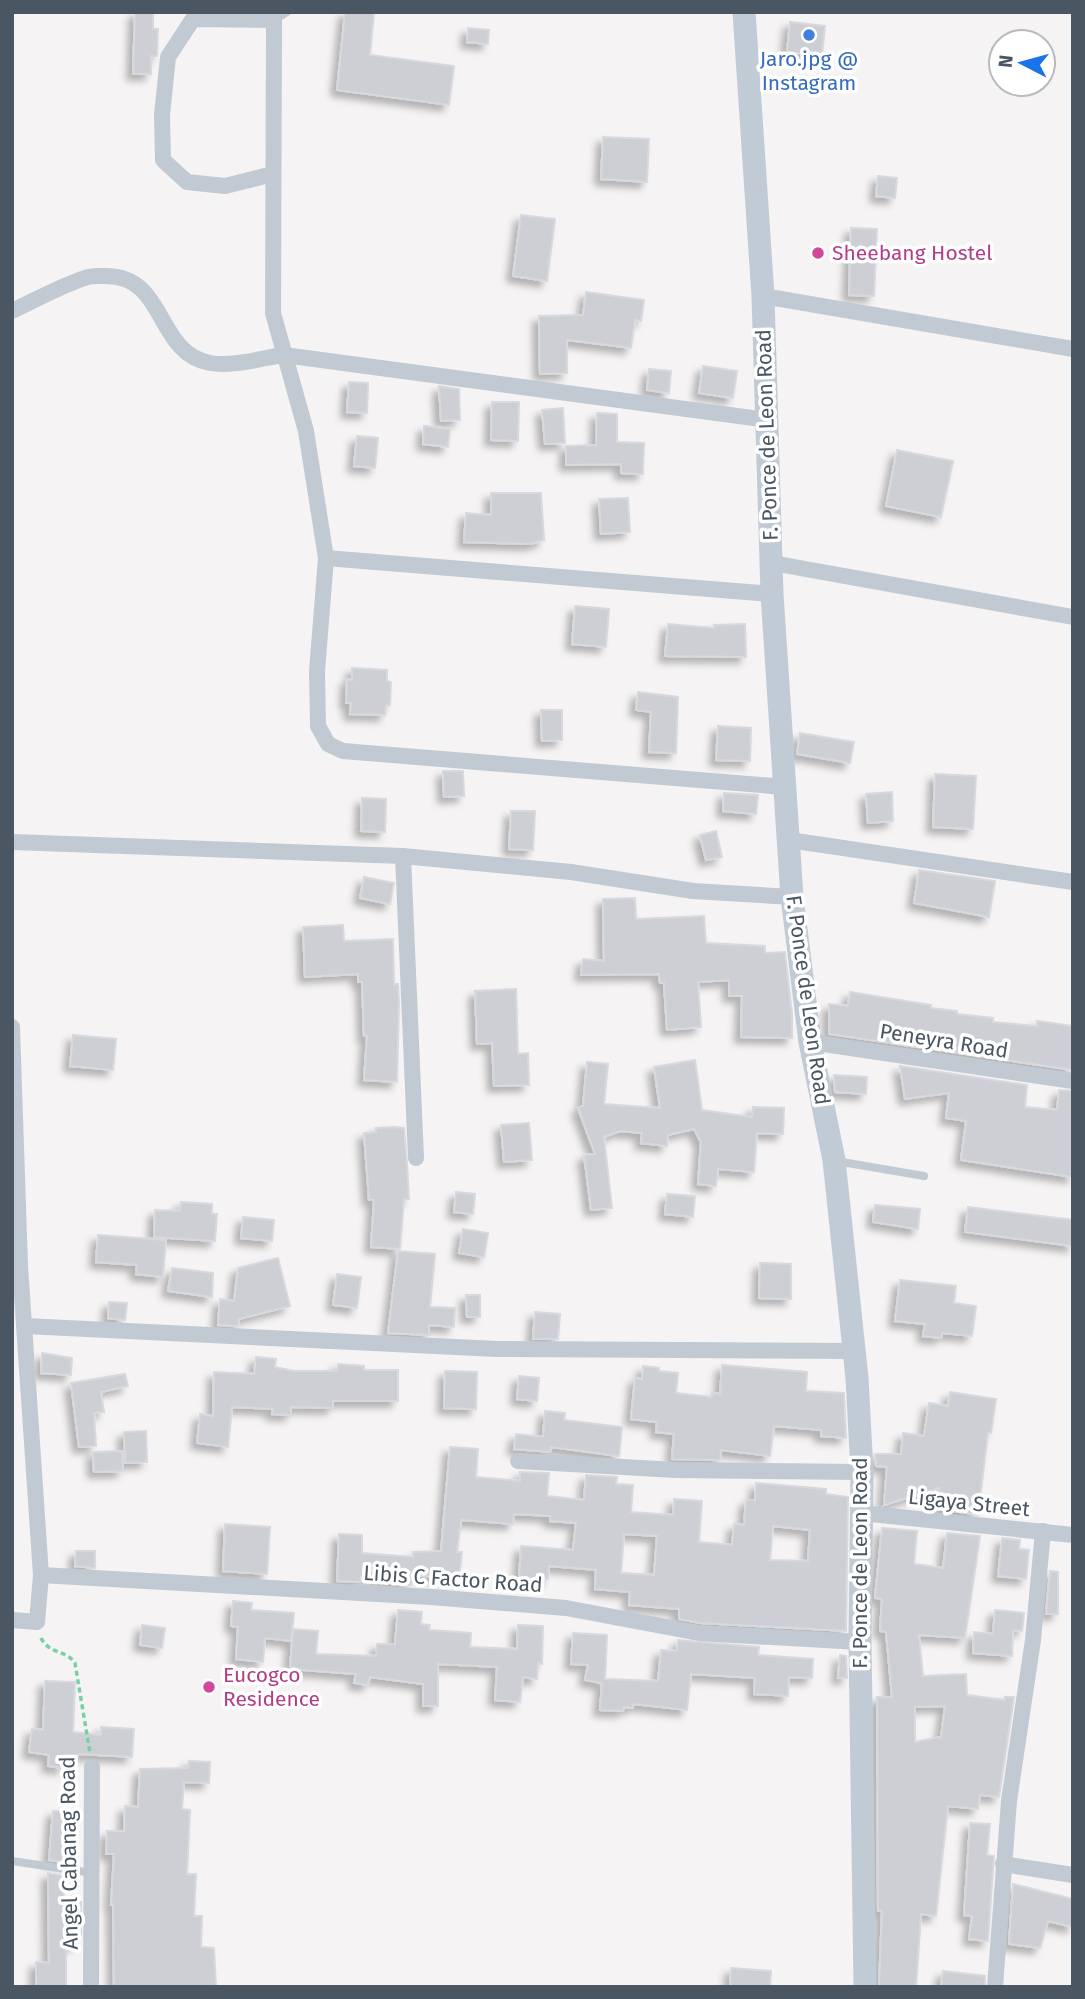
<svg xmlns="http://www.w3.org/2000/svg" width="1085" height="1999" font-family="'Fira Sans',sans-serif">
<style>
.building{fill:#cdcfd5;stroke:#d7d9de;stroke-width:2;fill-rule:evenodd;filter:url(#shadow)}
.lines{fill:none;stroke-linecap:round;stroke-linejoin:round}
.path{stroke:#7ad0a6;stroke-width:3.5;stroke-dasharray:5 3.5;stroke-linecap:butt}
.lane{stroke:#c1cad2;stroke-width:8}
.street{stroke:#c1cad2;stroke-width:16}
.secondary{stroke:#c1cbd6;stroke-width:23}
.shop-dot{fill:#3f7fe0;stroke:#fff;stroke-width:2.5}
.hotel-dot{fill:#d1479c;stroke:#fff;stroke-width:2.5}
.labels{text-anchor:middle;stroke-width:7;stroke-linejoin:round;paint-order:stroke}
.shop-label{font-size:21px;fill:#366cbe;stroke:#fff}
.hotel-label{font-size:21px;fill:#b23c85;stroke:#fff;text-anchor:start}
.street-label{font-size:21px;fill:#4a5661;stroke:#fff}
</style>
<defs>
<filter id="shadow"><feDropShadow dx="-6" dy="6" stdDeviation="3.5" flood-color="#0004"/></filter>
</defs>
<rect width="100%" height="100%" fill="#f5f3f3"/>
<g class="building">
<polygon points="135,12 153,12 153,29 158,29 157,56 151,56 151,74 133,74"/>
<polygon points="345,12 374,12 370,55 454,66 449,105 337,90"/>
<polygon points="790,22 825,26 822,55 787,52"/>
<polygon points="468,28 489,30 488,44 467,42"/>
<polygon points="603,137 649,139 647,182 601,179"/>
<polygon points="878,176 897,178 895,198 876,196"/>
<polygon points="521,215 555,219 547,281 513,276"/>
<polygon points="851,228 877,229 874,296 849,295"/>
<polygon points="586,292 644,300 641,321 635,320 631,348 567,340 567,373 540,374 539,316 583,315"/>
<polygon points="703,366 737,371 733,398 699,393"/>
<polygon points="649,369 671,371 669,393 647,390"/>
<polygon points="349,382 368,383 367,413 347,412"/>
<polygon points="439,386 459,389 460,420 441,421"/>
<polygon points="492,402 519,402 518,441 491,440"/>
<polygon points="563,408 565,443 545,444 542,410"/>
<polygon points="597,413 617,414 617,442 644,443 643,474 621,473 621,464 566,465 566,446 596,445"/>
<polygon points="424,426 450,429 448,447 423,444"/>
<polygon points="357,436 378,438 375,468 354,466"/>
<polygon points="897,450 953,461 941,517 886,506"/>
<polygon points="491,493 541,493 544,540 531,544 464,542 466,513 491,515"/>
<polygon points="628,498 630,532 601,534 599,499"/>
<polygon points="575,606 609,609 606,647 572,644"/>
<polygon points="668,624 714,628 714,625 745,624 746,657 665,656"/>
<polygon points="352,668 387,670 387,681 391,682 390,705 386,705 385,715 350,714 351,703 346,703 347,679 352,680"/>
<polygon points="638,692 678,697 676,753 649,752 651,712 636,710"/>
<polygon points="541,710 562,710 562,740 542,741"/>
<polygon points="718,726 751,728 750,761 716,760"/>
<polygon points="800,733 854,742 850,763 797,754"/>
<polygon points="443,771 463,771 464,796 444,797"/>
<polygon points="935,774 976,776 973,829 933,827"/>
<polygon points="892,792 893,821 868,823 866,794"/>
<polygon points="724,793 758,795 756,814 723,811"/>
<polygon points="362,798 386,799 385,832 361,831"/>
<polygon points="511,811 535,811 533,850 509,849"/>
<polygon points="716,831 722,857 706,860 700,835"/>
<polygon points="919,870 995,881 989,917 914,903"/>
<polygon points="364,877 394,883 390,904 360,898"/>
<polygon points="635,898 636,919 704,916 706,943 765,946 765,953 785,952 792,1014 792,1038 741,1037 742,996 729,996 729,980 698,982 701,1027 667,1030 664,983 660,983 659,974 581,975 583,959 604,961 603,899"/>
<polygon points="343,925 344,941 393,939 394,984 398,984 399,1003 397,1082 364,1080 367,1036 364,1036 362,982 358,982 358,974 305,977 303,927"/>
<polygon points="516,989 518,1054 528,1053 529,1085 494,1086 492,1043 477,1044 475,991"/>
<polygon points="850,992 931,1005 930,1008 957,1011 957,1014 993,1018 993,1022 1037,1026 1037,1021 1073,1026 1073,1070 829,1034 829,1004 848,1006"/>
<polygon points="73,1035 116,1039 113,1070 70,1066"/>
<polygon points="695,1060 702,1110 752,1117 753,1107 784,1108 783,1134 757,1133 754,1172 718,1169 716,1186 698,1184 701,1142 694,1129 668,1135 667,1146 641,1143 642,1133 620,1131 604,1137 612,1208 591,1210 584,1155 595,1154 578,1108 583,1106 587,1062 608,1064 604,1104 660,1108 654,1067"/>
<polygon points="900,1066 1027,1085 1025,1107 1057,1110 1059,1090 1073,1091 1073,1177 961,1160 966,1121 946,1118 949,1093 905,1099"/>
<polygon points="834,1075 867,1077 866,1094 835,1092"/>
<polygon points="529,1123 532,1160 504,1162 501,1125"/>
<polygon points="394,1127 404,1128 407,1164 409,1199 404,1199 400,1249 371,1247 374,1200 369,1200 364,1133 376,1132 376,1128"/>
<polygon points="456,1192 475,1194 473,1214 454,1212"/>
<polygon points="667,1194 695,1196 693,1217 665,1214"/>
<polygon points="181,1202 212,1204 212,1214 217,1214 215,1241 154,1237 155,1210 180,1211"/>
<polygon points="875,1205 920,1209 918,1229 873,1222"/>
<polygon points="968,1207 1073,1220 1073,1246 965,1232"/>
<polygon points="243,1217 274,1220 272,1241 241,1238"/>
<polygon points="463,1229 488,1233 484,1257 459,1253"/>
<polygon points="98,1235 166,1240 163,1277 136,1274 137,1265 96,1262"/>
<polygon points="398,1251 435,1254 430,1307 455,1308 454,1327 429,1325 429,1335 388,1333"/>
<polygon points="278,1258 290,1306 239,1319 238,1326 218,1325 220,1299 234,1301 238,1268"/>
<polygon points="760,1263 791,1264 791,1299 759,1298"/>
<polygon points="172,1268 213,1273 212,1297 168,1291"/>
<polygon points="337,1274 361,1277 357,1308 333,1305"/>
<polygon points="900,1280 956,1286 954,1303 976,1306 972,1336 942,1333 941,1338 923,1336 925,1324 895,1321"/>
<polygon points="466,1295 480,1295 480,1317 467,1317"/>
<polygon points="109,1302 127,1303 125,1320 108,1318"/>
<polygon points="535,1312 560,1314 558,1339 533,1339"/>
<polygon points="42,1353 72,1358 71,1375 41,1373"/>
<polygon points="256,1357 276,1359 275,1367 294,1371 337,1371 338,1364 364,1366 364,1370 398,1370 398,1401 333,1401 333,1408 291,1407 291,1415 272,1414 273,1409 232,1407 228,1447 197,1443 200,1414 213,1416 214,1372 254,1374"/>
<polygon points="722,1365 807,1372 806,1391 844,1393 846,1438 821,1436 821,1430 774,1426 770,1456 721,1450 720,1460 672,1459 674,1434 656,1432 657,1422 631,1419 635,1378 642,1379 643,1366 659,1368 659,1371 678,1373 676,1393 712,1397 712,1393 720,1394"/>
<polygon points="445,1371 477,1372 476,1409 444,1408"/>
<polygon points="125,1374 128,1386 101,1392 104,1412 94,1413 96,1446 79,1447 71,1383"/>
<polygon points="519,1376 539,1378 537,1401 517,1399"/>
<polygon points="950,1392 996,1399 991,1433 988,1433 978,1515 937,1508 939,1488 884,1505 887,1467 876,1466 875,1454 901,1454 903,1433 924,1436 929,1403 948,1406"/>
<polygon points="545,1411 565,1413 564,1420 622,1427 619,1456 551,1447 550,1452 514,1449 516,1434 543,1437"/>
<polygon points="146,1431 147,1462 125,1463 124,1432"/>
<path d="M 450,1447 L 478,1449 L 476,1477 L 520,1481 L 520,1472 L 549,1473 L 547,1496 L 584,1500 L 586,1475 L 617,1477 L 616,1484 L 633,1485 L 631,1512 L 673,1515 L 674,1499 L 702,1501 L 699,1542 L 732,1545 L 734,1524 L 744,1525 L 746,1500 L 755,1500 L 756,1483 L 826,1489 L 826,1494 L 848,1497 L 846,1631 L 700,1623 L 679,1619 L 679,1609 L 629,1605 L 630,1592 L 595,1589 L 596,1570 L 549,1566 L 548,1579 L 519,1577 L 521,1546 L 573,1550 L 576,1523 L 550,1521 L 550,1516 L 514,1514 L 513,1524 L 461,1520 L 457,1552 L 462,1552 L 459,1579 L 410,1575 L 410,1585 L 361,1577 L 360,1582 L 337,1581 L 339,1534 L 362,1535 L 362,1553 L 413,1557 L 413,1552 L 441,1551 ZM 773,1526 L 810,1530 L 808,1561 L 770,1560 ZM 624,1534 L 657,1536 L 654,1575 L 621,1573 Z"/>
<polygon points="122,1451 123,1471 94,1472 93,1452"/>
<polygon points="225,1524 270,1527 267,1574 223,1571"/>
<path d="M 882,1528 L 917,1531 L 914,1564 L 943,1568 L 947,1533 L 980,1536 L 965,1638 L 919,1635 L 923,1676 L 966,1674 L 967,1695 L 1005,1700 L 1005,1697 L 1014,1697 L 999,1797 L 980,1795 L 978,1809 L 948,1806 L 936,1916 L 921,1914 L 916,1987 L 879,1986 L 882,1911 L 878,1911 L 877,1697 L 892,1697 L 886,1632 L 880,1631 L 882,1599 L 875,1598 ZM 945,1706 L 941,1737 L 915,1742 L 915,1707 Z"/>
<polygon points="1002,1538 1020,1540 1019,1549 1029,1550 1026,1579 998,1576"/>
<polygon points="76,1551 95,1551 95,1568 75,1566"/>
<polygon points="1050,1571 1058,1572 1058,1614 1046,1614"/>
<polygon points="233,1601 252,1603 251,1610 294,1613 291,1641 265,1638 263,1662 236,1659 238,1627 231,1626"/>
<polygon points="398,1610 422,1612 421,1624 430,1625 429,1630 471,1633 470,1647 517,1649 518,1625 543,1626 542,1664 538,1663 537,1679 523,1677 520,1702 495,1700 497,1667 438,1664 438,1706 423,1706 423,1684 370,1677 368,1685 354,1683 356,1674 290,1669 293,1629 318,1631 316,1654 376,1656 377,1644 395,1644"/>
<polygon points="995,1610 1024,1613 1022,1631 1013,1630 1012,1656 973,1653 974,1632 993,1634"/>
<polygon points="142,1625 165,1628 162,1648 140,1645"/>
<polygon points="573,1633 607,1635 605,1679 658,1681 661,1650 677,1651 678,1640 759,1647 758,1655 813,1659 812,1678 789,1677 788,1696 754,1694 755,1678 691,1674 687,1710 633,1704 633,1708 624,1707 623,1711 600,1710 602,1683 585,1680 588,1665 571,1664"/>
<polygon points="840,1655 846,1656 847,1678 838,1678"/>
<polygon points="45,1681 75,1682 73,1732 101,1735 101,1727 134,1729 132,1757 78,1754 77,1758 64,1756 63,1768 48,1766 49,1755 29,1752 32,1729 43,1730"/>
<polygon points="189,1761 210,1762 209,1783 184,1782 182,1809 190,1810 187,1874 196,1874 194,1916 202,1916 201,1947 214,1948 216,1987 114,1987 113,1905 111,1905 114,1854 106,1854 107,1831 124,1831 125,1806 138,1807 140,1769 188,1768"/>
<polygon points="53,1811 79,1812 75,1864 49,1860"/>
<polygon points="970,1823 990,1824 987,1855 994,1856 988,1941 969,1939 972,1916 964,1915"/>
<polygon points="48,1873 65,1876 63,1902 81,1902 81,1935 76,1935 76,1945 66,1945 66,1987 36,1987 36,1962 49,1963"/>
<polygon points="1013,1884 1073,1899 1073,1927 1048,1921 1040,1948 1009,1944"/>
<polygon points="731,1968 771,1971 770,1987 730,1987"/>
<polygon points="943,1971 985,1976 985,1987 941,1987"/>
</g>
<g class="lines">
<path class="path" d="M 41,1638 C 49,1654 66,1650 75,1663 L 90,1753"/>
<g class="lane">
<polyline points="274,20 287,12"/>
<polyline points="836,1161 924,1176"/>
<polyline points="12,1861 92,1873"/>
</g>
<g class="street">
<polyline points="273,174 225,186 187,182 163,160 162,115 168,57 193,19 274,20 273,313 306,431 326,558 317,671 318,726 328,744 343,751 785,787"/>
<polyline points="763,296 1073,349"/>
<path d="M 12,311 C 36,300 60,286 85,278 C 92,275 99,276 106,276 C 167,276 155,353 210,363 C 232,367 262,358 284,355 L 768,420"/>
<polyline points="326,558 772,594"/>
<polyline points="772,563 1073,617"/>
<polyline points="789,840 1073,882"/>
<polyline points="12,842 403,856 571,872 693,891 792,897"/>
<polyline points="403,856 416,1158"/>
<polyline points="12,1027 20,1266 41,1575 37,1622 12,1620"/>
<polyline points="810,1042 1073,1081"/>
<polyline points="25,1326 497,1349 854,1351"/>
<polyline points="518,1461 676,1470 862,1472"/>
<polyline points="861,1513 1073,1535"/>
<polyline points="41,1575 431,1597 566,1608 699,1633 860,1642"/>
<polyline points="1003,1864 1073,1875"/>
<polyline points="91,1987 92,1767"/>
<polyline points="995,1987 1009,1801 1033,1640 1043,1531"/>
</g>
<polyline class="secondary" points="744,12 763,296 772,594 792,897 810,1042 834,1160 857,1378 862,1472 860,1642 865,1987"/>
</g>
<circle class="shop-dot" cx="809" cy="35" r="7"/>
<g class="hotel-dot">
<circle cx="818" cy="253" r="7"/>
<circle cx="209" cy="1687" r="7"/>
</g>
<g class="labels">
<g class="shop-label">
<text x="809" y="66">Jaro.jpg @<tspan x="809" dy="24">Instagram</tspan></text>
</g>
<g class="hotel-label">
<text x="832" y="260">Sheebang Hostel</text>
<text x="223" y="1682">Eucogco<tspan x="223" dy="24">Residence</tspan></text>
</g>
<g class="street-label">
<text transform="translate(767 435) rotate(-92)" y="7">F. Ponce de Leon Road</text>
<text transform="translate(808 1000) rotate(82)" y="7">F. Ponce de Leon Road</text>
<text transform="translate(944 1041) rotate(9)" y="7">Peneyra Road</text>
<text transform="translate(969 1503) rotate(6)" y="7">Ligaya Street</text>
<text transform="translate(860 1563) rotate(-90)" y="7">F. Ponce de Leon Road</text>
<text transform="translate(453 1579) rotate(4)" y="7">Libis C Factor Road</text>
<text transform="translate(69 1853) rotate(-91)" y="7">Angel Cabanag Road</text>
</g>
</g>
<rect width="1085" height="1999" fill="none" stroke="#4a5661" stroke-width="28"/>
<g transform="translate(1022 63) rotate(276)"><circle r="33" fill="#ffffff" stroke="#b7bbc0" stroke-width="2"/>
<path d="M0-5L12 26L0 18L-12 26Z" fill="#1a73e8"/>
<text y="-10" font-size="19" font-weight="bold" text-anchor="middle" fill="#4a5661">N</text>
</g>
</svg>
